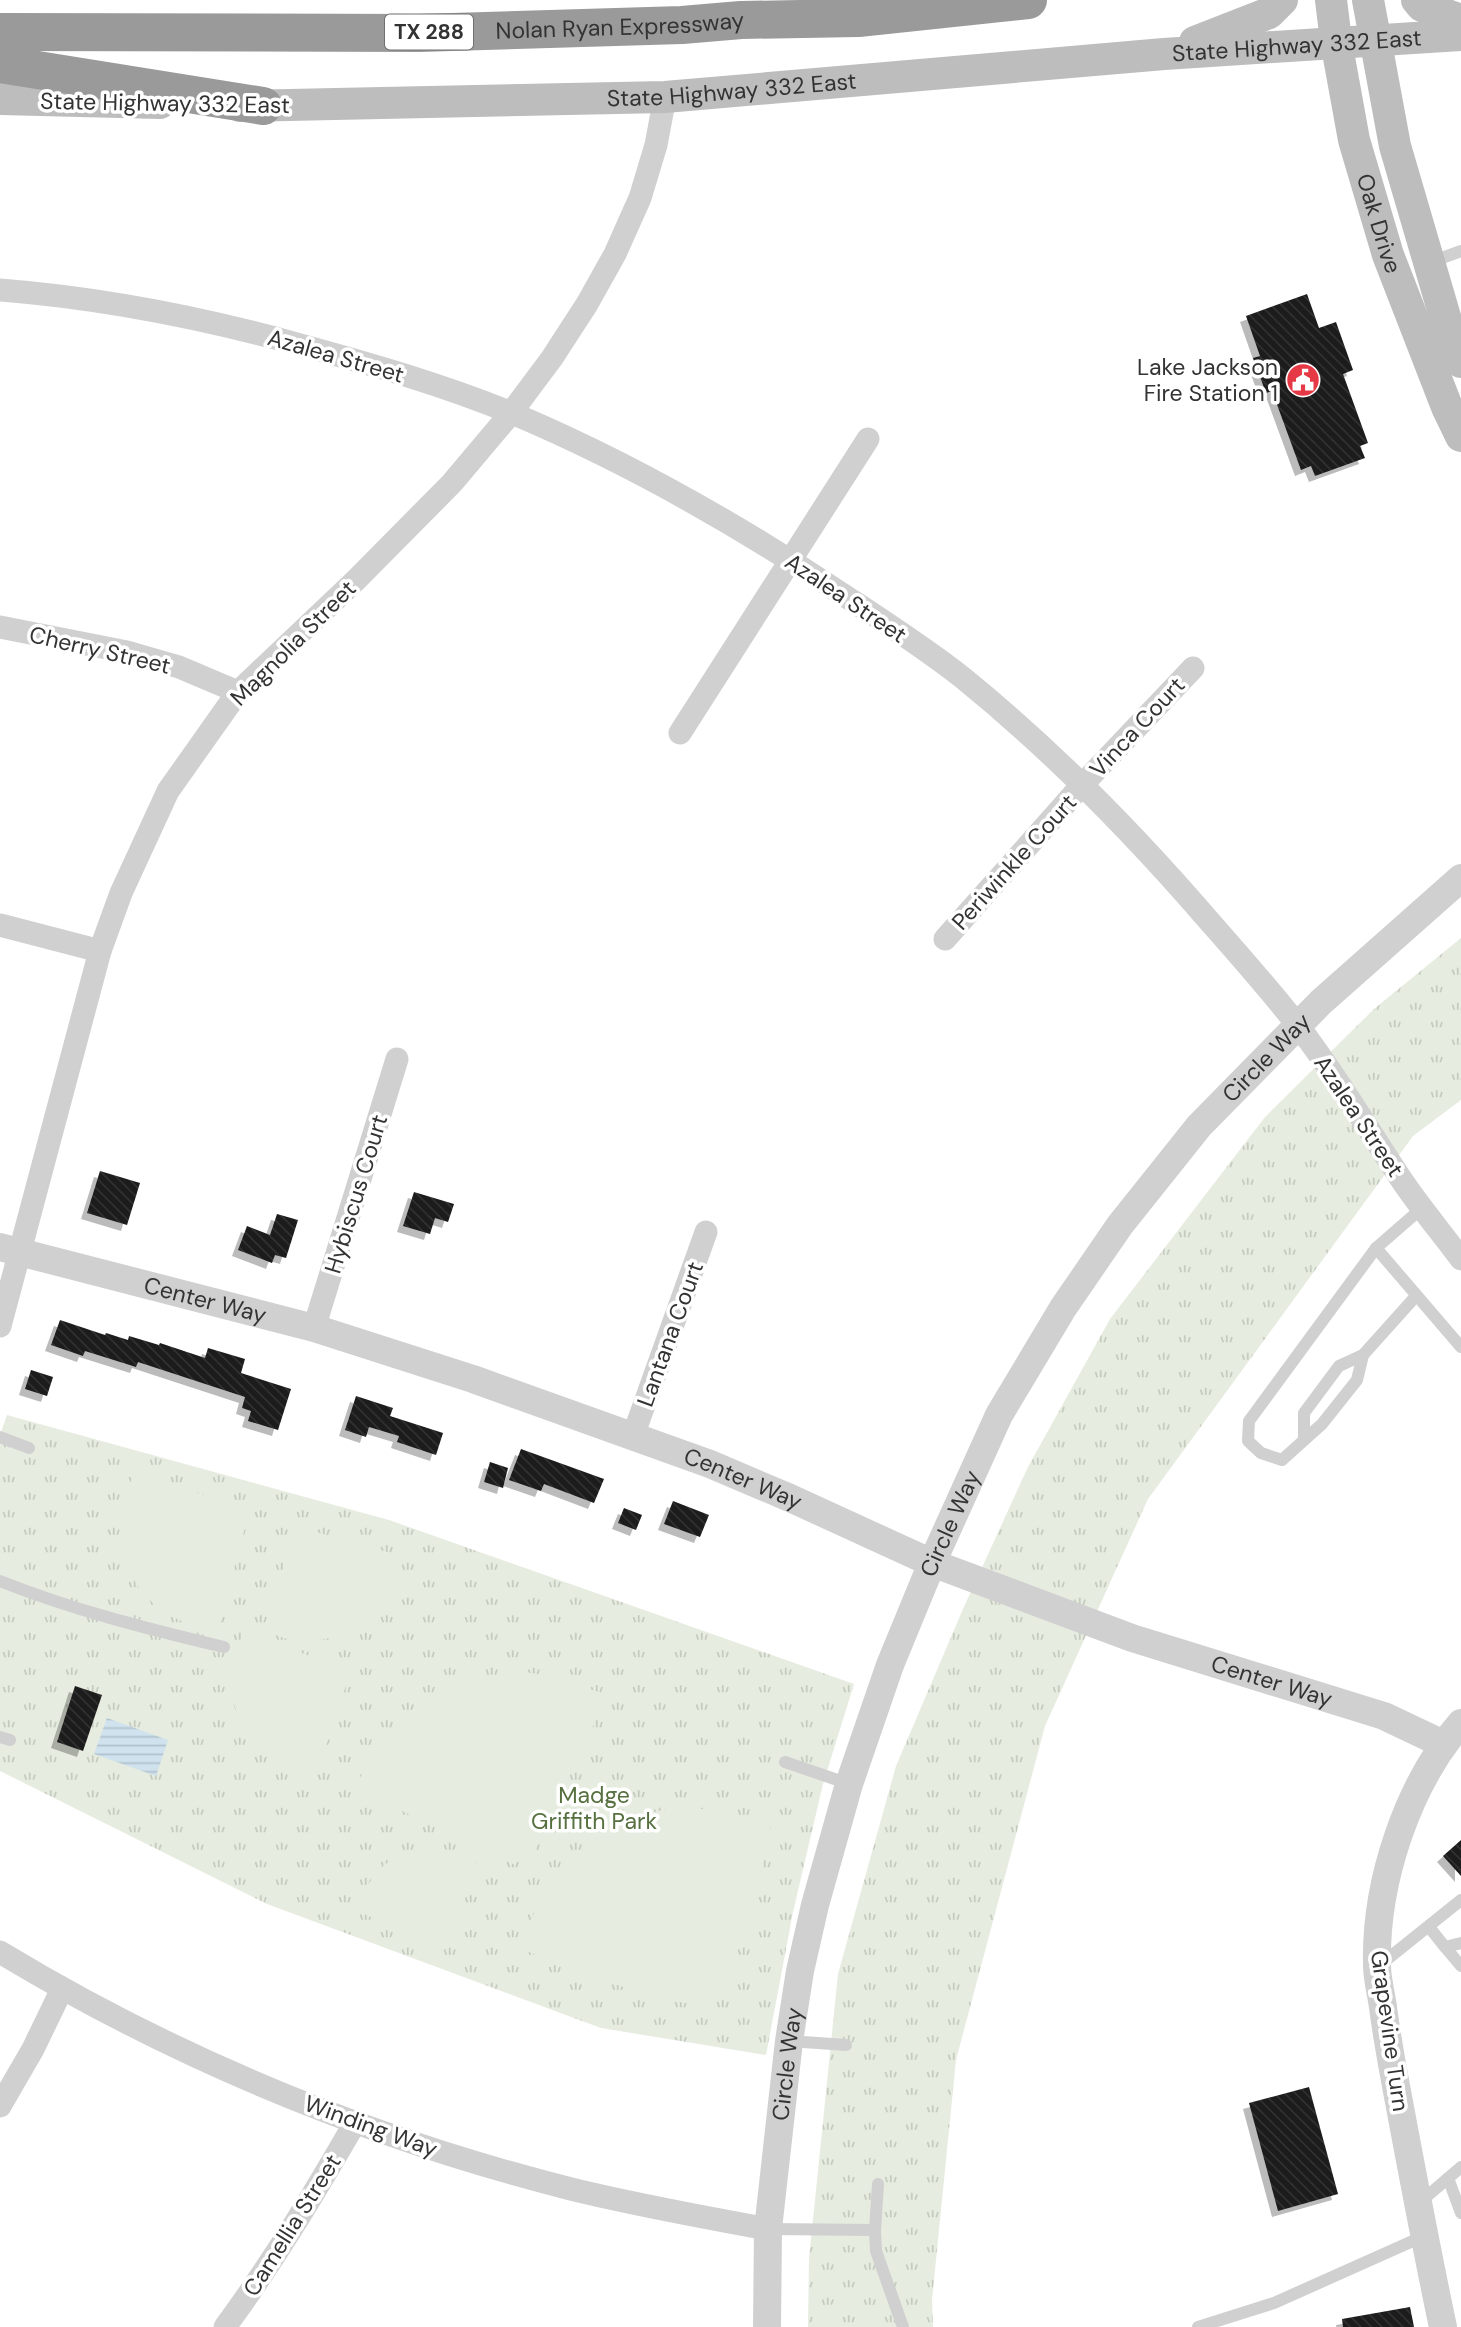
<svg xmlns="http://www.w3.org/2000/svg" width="1461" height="2327" font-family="'DM Sans',sans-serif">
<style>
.park{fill:url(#park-tufts)}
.pitch{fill:#e6ecdf}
.water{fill:url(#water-rules)}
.building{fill:url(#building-back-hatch);filter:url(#shadow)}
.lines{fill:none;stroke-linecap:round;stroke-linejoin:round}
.service{stroke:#d0d0d0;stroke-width:12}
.minor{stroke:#d0d0d0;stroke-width:23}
.tertiary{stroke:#d0d0d0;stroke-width:28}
.secondary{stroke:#bdbdbd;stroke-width:32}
.motorway{stroke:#9a9a9a;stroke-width:38}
.labels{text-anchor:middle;stroke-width:7;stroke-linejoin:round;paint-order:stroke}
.shield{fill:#fff;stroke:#707070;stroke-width:2}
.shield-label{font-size:21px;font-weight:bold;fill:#333}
.street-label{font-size:23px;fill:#333;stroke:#fff}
.poi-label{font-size:23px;fill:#333;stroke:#fff;text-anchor:end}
.park-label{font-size:23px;fill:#56703f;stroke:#fff}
</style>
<defs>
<pattern id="park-tufts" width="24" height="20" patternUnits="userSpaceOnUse" patternTransform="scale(1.75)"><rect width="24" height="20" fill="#e6ecdf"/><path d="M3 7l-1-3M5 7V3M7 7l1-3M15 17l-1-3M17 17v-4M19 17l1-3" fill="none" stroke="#c6cbc0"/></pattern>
<pattern id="water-rules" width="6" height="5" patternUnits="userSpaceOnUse" patternTransform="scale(1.75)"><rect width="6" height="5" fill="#cfe2ee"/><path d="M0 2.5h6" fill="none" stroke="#b2c2cd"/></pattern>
<pattern id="building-back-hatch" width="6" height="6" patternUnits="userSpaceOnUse" patternTransform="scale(1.75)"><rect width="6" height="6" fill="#1a1a1a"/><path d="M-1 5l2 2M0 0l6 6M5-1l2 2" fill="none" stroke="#333"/></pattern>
<filter id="shadow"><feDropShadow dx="-6" dy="6" stdDeviation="0" flood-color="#0004"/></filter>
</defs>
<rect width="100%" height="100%" fill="#fff"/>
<g class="park">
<polygon points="1461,938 1461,1100 1413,1136 1148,1499 1045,1726 956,2060 932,2300 933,2327 808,2327 809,2259 838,1974 896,1766 963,1609 1028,1467 1110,1319 1265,1117 1374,1009"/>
<polygon points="7,1415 389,1520 854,1684 823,1784 793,1912 766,2055 601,2028 267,1904 0,1771 0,1435"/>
</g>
<g class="pitch">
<path d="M 134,1474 L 250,1509 L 218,1629 C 208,1628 196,1627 186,1623 C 137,1604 111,1556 122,1505 C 124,1494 130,1484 134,1474 Z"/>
<path d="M 298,1527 L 402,1556 C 399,1566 397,1578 393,1587 C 374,1624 335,1645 294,1640 C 283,1639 272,1633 263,1630 Z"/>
<path d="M 243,1633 L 351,1670 L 316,1777 C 306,1774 294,1772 285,1767 C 247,1748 225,1705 232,1663 C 234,1653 240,1643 243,1633 Z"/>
<polygon points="517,1671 551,1676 608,1695 533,1853 513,1864 354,1788 385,1736 432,1697 461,1684"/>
<path d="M 667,1809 L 720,1809 L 771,1825 L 753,1914 L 721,1987 L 712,1997 L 698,2005 L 650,1997 L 523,1950 C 528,1933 532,1913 541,1898 C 569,1850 613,1820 667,1809 Z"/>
<path d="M 439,1848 L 461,1853 L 480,1865 L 443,1948 L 357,1911 C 371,1867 393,1850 439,1848 Z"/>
</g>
<polygon class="water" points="107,1718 168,1740 156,1776 94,1754"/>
<g class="building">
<polygon points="1307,294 1319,328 1336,322 1353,370 1343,374 1368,443 1360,446 1365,458 1315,476 1311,466 1301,470 1272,391 1266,393 1253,358 1260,356 1246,316"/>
<polygon points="100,1171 140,1183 127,1225 87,1213"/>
<polygon points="414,1192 454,1204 448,1222 435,1218 430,1234 403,1226"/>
<polygon points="277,1214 298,1220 286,1258 275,1255 272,1263 238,1250 247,1226 270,1235"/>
<polygon points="60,1320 105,1335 106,1333 128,1340 129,1336 159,1345 160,1343 205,1358 208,1348 245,1359 241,1373 291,1389 278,1430 248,1421 251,1411 242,1408 245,1397 138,1362 136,1367 85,1351 83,1356 51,1345"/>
<polygon points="31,1370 53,1377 47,1396 25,1389"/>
<polygon points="356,1396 393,1408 390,1416 443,1433 436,1455 397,1442 399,1436 369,1427 366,1437 345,1430"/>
<polygon points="521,1449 604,1479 594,1503 544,1484 541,1491 509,1480"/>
<polygon points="490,1462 508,1468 503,1488 484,1482"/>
<polygon points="673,1501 709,1515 700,1537 664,1524"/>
<polygon points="624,1508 642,1515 636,1530 618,1523"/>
<polygon points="75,1686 102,1695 83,1751 57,1742"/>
<polygon points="1461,1840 1461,1876 1443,1856"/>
<polygon points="1309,2087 1338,2194 1278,2211 1249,2103"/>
<polygon points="1410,2307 1414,2327 1343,2327 1342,2319"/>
</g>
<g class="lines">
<g class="service">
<polyline points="1428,263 1461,251"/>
<polyline points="1376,1248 1422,1208"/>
<polyline points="1363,1355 1357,1380 1322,1424 1282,1460 1261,1453 1248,1441 1249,1421 1376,1248 1461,1347"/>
<polyline points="0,1437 29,1448"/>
<polyline points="1304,1439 1304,1413 1339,1366 1363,1355 1416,1296"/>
<path d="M 0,1581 C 73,1610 148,1629 224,1647"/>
<polyline points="0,1737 10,1740"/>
<polyline points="785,1762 849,1784"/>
<polyline points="1429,1927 1445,1947 1461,1943"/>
<polyline points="1445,1947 1461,1966"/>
<polyline points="1380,1965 1461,1900"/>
<polyline points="789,2041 846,2045"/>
<polyline points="1448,2178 1461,2213"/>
<polyline points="1419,2203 1461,2167"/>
<polyline points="768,2229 875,2230 878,2184"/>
<polyline points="875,2230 876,2251 903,2327"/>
<polyline points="1198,2327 1274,2303 1424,2236"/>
</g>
<g class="minor">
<path d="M 0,290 C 101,298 199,317 297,344 C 370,364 444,385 514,414 C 630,463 738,525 842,594 C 883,621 925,648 963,678 C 1052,750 1135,835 1210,922 C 1240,956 1271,991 1299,1027 C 1336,1075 1367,1128 1401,1179 C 1419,1206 1441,1232 1461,1259"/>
<polyline points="0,627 127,652 179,667 238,692"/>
<polyline points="680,733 868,439"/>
<polyline points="0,925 100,951"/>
<polyline points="945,939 1082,785 1193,668"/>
<polyline points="0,1326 100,951 121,893 168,791 238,692 356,580 452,483 511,413 552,358 587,304 615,254 640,198 656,145 665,97"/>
<polyline points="314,1328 397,1059"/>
<polyline points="633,1436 706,1232"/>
<path d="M 0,1952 C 177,2059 370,2138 571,2189 C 636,2205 702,2217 768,2229"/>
<polyline points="0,2106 33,2049 62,1989"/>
<path d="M 225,2327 C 273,2262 315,2192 356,2121"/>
</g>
<g class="tertiary">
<path id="s1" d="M 0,1247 L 314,1328 L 473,1379 L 710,1464 L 790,1498 L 932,1563 L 1132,1638 L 1384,1716 L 1443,1744"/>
<path id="s2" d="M 767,2327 L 768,2229 L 789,2041 L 800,1971 L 815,1905 L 849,1784 L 890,1665 L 932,1563 L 999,1415 L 1063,1308 L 1120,1225 L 1199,1126 L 1321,1002 L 1461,878"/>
<path d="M 1443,2327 C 1427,2252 1413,2177 1399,2102 C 1393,2070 1387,2039 1383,2007 C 1381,1993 1377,1979 1377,1965 C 1375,1883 1407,1785 1461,1723"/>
</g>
<g class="secondary">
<path id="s3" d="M 1331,0 L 1336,41 L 1354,140 L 1388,255 L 1447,407 L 1461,436"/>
<polyline points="1368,0 1395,146 1453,344 1461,362"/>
<polyline points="1417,0 1422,6 1461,20"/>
<polyline points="1195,42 1269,13 1282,0"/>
<polyline points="0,99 160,103"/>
<path id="s4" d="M 240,106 L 665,97 L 1164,54 L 1461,35"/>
</g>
<g class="motorway">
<path id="s5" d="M 0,32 L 419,33 L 682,25 L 741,20 L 858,18 L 1028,0"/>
<polyline points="0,64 263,106"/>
</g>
</g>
<defs>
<g id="civic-disc" transform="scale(1.75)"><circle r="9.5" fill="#e63946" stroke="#fff"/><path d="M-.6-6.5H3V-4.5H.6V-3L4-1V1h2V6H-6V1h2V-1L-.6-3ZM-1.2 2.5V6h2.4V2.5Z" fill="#fff"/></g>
</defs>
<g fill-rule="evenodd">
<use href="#civic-disc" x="1303" y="380"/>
</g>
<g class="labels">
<rect class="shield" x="385" y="14.5" width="88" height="35" rx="5"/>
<g class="shield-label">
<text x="429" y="39">TX 288</text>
</g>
<g class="street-label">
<text dy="8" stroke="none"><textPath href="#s5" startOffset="620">Nolan Ryan Expressway</textPath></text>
<text dy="8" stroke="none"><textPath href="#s4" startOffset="1059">State Highway 332 East</textPath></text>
<text dy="8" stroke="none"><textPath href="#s4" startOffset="492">State Highway 332 East</textPath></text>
<text transform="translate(165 103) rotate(1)" y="8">State Highway 332 East</text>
<text dy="8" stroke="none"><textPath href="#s3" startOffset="229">Oak Drive</textPath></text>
<text transform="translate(336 356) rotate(16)" y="8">Azalea Street</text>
<text transform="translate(846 598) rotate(34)" y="8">Azalea Street</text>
<text transform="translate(293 643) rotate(-45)" y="8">Magnolia Street</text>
<text transform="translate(100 650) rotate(13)" y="8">Cherry Street</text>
<text transform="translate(1137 727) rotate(-47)" y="8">Vinca Court</text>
<text transform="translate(1014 862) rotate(-48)" y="8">Periwinkle Court</text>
<text dy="8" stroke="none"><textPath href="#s2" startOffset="1398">Circle Way</textPath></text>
<text transform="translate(1359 1116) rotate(56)" y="8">Azalea Street</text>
<text transform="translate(356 1194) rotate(-73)" y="8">Hybiscus Court</text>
<text dy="8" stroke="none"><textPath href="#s1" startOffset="212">Center Way</textPath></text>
<text transform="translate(670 1334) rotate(-70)" y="8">Lantana Court</text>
<text dy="8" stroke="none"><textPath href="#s1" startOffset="779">Center Way</textPath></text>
<text dy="8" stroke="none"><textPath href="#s2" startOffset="831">Circle Way</textPath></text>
<text dy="8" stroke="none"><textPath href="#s1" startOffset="1346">Center Way</textPath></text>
<text transform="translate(1390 2031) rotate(82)" y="8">Grapevine Turn</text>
<text dy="8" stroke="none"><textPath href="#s2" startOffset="264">Circle Way</textPath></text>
<text transform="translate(371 2126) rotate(20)" y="8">Winding Way</text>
<text transform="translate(292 2225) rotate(-58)" y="8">Camellia Street</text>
</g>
<g class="poi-label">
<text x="1278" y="375">Lake Jackson<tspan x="1278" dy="26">Fire Station 1</tspan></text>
</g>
<g class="park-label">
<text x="594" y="1803">Madge<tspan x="594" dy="26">Griffith Park</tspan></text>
</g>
</g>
</svg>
